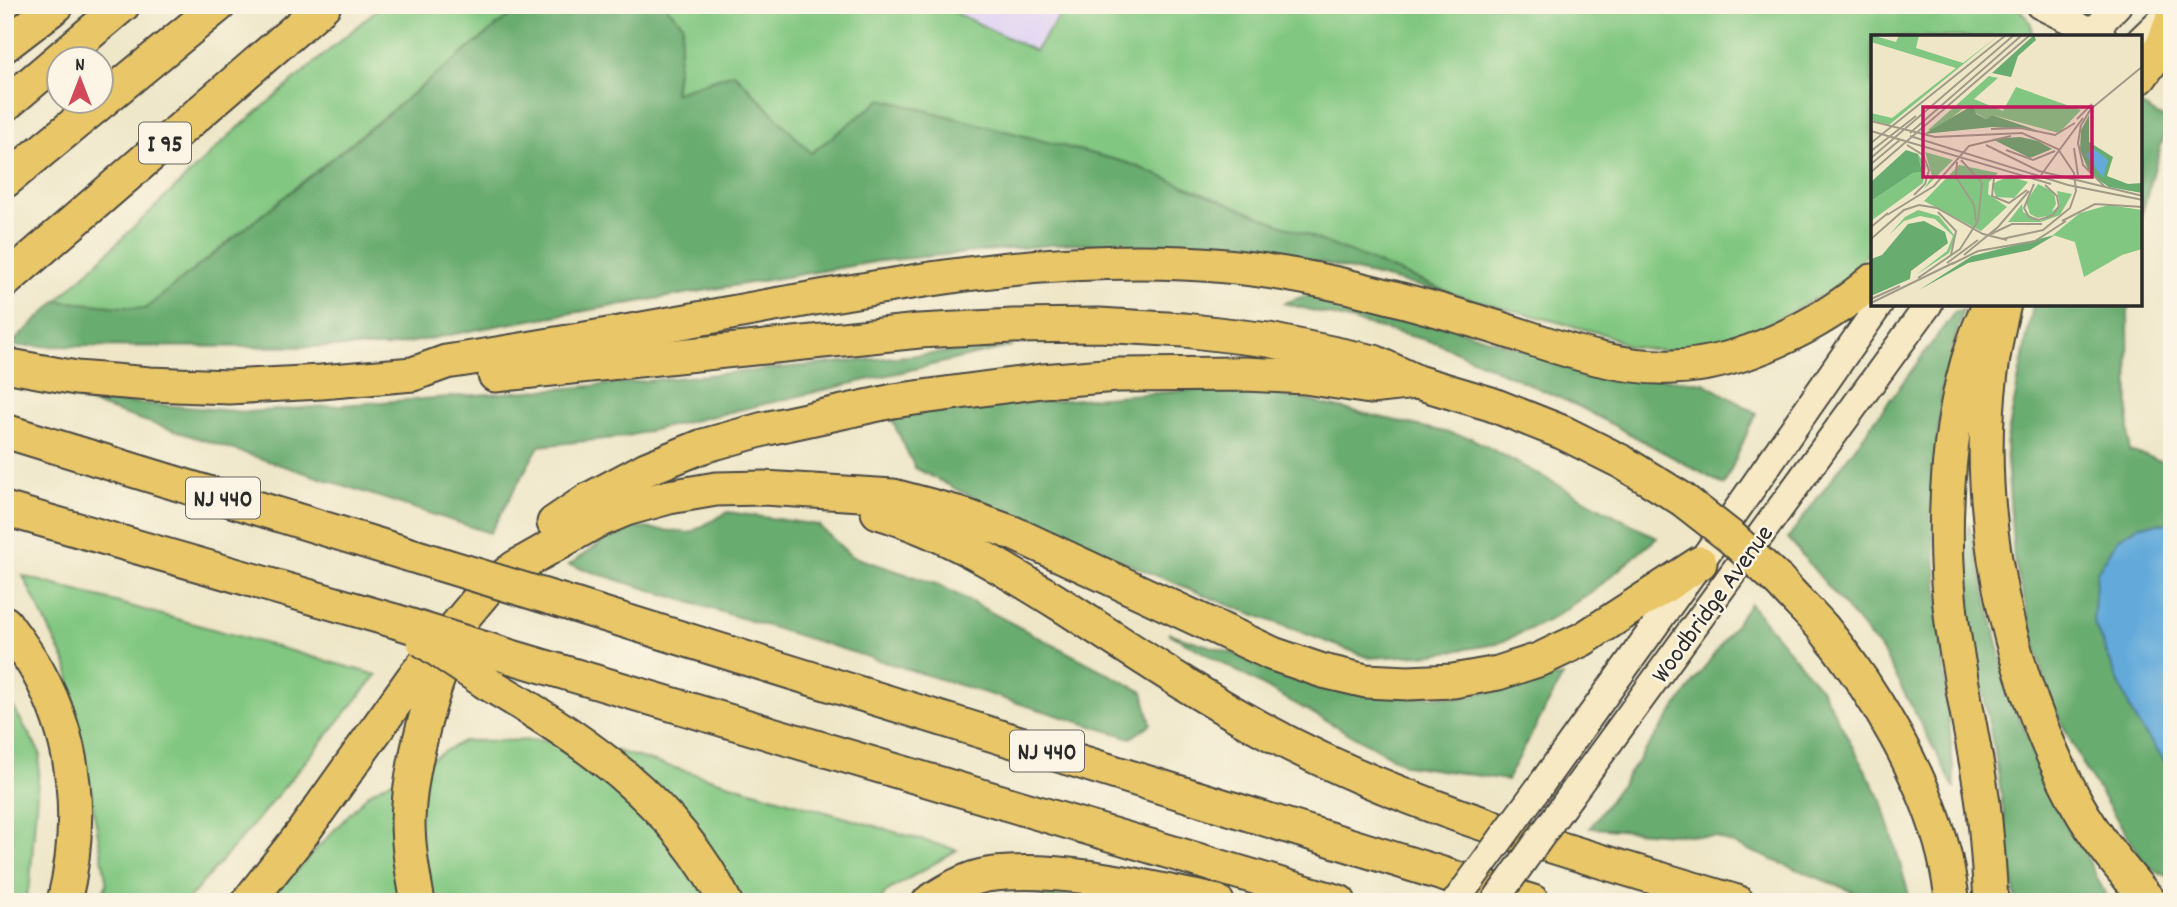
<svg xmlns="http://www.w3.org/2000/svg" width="2177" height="907" font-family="Dekko,sans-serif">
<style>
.built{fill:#e0d4f4}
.green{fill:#82c781;stroke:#567956;stroke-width:2}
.forest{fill:#69ac6f;stroke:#4a6c4d;stroke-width:2}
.water{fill:#63aada;stroke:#476a82;stroke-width:2}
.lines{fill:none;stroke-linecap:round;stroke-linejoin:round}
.secondary-casing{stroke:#484742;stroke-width:30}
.highway-casing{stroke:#484742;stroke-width:37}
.secondary{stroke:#f6e9c3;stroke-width:26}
.highway{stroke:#e9c769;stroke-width:33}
.secondary-bridge-casing{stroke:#484742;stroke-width:30;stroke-linecap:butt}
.highway-bridge-casing{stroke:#484742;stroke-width:37;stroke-linecap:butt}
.secondary-bridge{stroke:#f6e9c3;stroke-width:26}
.highway-bridge{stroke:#e9c769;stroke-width:33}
.labels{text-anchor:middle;stroke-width:5;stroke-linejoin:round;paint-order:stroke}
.shield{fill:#fcf5e5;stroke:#6a6863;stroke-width:2}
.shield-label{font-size:24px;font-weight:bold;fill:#2b2b2b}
.street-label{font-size:26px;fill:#2b2b2b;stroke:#fcf5e5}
.inset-road{fill:none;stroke:#a09b89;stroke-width:2}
.view{fill:#c2185b;fill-opacity:0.15;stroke:#c2185b;stroke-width:3.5}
.inset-edge{fill:none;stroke:#2b2b2b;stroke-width:3.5}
</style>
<rect width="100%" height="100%" fill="#fcf5e5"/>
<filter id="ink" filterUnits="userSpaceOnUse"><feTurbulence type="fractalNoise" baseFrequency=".0143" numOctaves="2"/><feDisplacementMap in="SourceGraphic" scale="14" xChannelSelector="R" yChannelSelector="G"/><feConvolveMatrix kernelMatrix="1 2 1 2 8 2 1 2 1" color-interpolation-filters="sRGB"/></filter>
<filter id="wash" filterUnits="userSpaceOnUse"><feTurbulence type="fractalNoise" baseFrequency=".00686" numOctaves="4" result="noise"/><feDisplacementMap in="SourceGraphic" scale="28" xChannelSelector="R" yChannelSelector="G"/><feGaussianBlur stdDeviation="1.57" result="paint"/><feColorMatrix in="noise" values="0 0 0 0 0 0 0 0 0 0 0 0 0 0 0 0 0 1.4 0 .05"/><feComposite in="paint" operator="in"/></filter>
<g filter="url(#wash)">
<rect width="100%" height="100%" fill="#eee6c7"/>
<polygon class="built" points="940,5 1067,5 1036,51"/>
<g class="green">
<polygon points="382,5 523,5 145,309 57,301 229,136"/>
<polygon points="665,5 940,5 1035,51 1067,5 2017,5 2031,24 2032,37 1872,37 1872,247 1843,284 1748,335 1680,353 1628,346 1607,335 1455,295 1128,163 882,99 811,153 734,73 674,93 683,24"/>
<polygon points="23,576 377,675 257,820 186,902 98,902 107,884 67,665"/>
<polygon points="5,693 40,753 30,884 24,902 5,902"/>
<polygon points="579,740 957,850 886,892 880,902 267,902 369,793 463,741"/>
<polygon points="1106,894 1134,902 985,902 991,899"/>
</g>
<g class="forest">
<polygon points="523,5 665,5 683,24 674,93 734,73 811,153 882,99 1128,163 1456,295 1284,254 1072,243 880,261 501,325 387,347 9,346 57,301 145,309"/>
<polygon points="2140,105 2168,121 2140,220"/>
<polygon points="1325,289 1594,371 1704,383 1756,413 1724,485 1580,407 1437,343 1284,303"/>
<polygon points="2033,305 2128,305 2129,451 2172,464 2172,523 2140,525 2135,720 2172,771 2172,878 2147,867 2086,770 2049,699 2014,559 2006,445"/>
<polygon points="1963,309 1942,391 1931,509 1955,789 1884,654 1788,538 1954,313"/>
<polygon points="1013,346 623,437 539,446 490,533 74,398 248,412 581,387"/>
<polygon points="1244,386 1471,438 1657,538 1597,588 1549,620 1497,644 1434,654 1370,658 1226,604 997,510 915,468 889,414"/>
<polygon points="728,512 818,525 851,556 939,585 1143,692 1151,724 1131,738 569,565 625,526 690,533"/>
<polygon points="1969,525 2013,706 2109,902 2016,902 1997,766 1958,562"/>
<polygon points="1750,604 1822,690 1882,801 1911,902 1878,902 1716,837 1590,828"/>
<polygon points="1168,633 1365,695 1459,697 1563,676 1507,780 1406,765"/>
</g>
<polygon class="water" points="2172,523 2172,771 2135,720 2093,621 2097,572 2118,539 2140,525"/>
</g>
<g filter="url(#ink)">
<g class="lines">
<g class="secondary-casing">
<g id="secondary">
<polyline points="2039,5 2103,37"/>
<polyline points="2088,37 2118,5"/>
<polyline points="2140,40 2172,9"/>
<polyline points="1540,786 1700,563 1880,304"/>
<polyline points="1571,795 1929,304"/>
</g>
</g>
<g class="highway-casing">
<g id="highway">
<polyline points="5,45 57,5"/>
<polyline points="2140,77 2163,45 2172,21"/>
<polyline points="5,105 123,5"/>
<polyline points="5,181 219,5"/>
<polyline points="5,281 324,5"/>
<path d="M 2004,304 C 1962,469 1998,656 2077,804 C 2097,840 2123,871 2150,902"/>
<path d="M 1985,314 C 1946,401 1940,529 1952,623 C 1960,681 1973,738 1982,796 C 1987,831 1989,867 1991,902"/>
<path d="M 5,365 L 76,378 L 150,384 L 229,387 L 321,382 L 413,374 L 446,362 C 558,345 669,324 780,304 C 917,280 1043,257 1183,263 C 1285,267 1382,293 1479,322 C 1540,340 1609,370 1673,367 C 1742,365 1821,325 1872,281"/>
<polyline points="495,375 919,331 1013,326 1099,325 1184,330 1269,340 1374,362 1417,382 1491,404 1564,433 1622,462 1682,499"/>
<polyline points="5,431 440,564"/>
<polyline points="5,509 395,621"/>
<path d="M 878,512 C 945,532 1003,568 1062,605 C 1127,647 1192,691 1260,728 C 1408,810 1576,853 1737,902"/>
<polyline points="554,523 588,500 646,469 703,446 764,429 893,401 1042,381 1117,375 1245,374 1305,377 1370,387 1415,382"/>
<path d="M 1780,582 C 1794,598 1810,613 1824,629 C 1874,691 1925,777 1944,854 C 1948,870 1950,886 1953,902"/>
<polyline points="561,601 1533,902"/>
<path d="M 5,623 C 16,639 29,655 38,672 C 78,744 83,824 64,902"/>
<polyline points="505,655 1339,902"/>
<path d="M 487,683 C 582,738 675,801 725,902"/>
<polyline points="248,902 301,835 413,678 487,589 516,567 595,522 626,509 669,497 716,489 764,488 893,496 957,513 1013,533 1273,654 1323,671 1366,681 1408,683 1453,681 1498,673 1541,659 1583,639 1700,563"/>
<path d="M 418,902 C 413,875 408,848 408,821 C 409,770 431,689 452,643"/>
<path d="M 929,902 C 946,891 967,878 987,875 C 1058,865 1147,887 1217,902"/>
</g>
</g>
<use href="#secondary" class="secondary"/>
<use href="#highway" class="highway"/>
<g class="secondary-bridge-casing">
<g id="secondary-bridge">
<polyline points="1455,902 1540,786"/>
<polyline points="1494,902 1571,795"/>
</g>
</g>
<g class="highway-bridge-casing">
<g id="highway-bridge">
<polyline points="1682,499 1732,538 1780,582"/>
<polyline points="440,564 561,601"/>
<polyline points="395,621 505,655"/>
<polyline points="423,640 487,683"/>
</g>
</g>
<use href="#secondary-bridge" class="secondary-bridge"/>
<use href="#highway-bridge" class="highway-bridge"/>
</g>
</g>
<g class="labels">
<g class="shield">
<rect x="139" y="122.5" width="52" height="41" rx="5"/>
<rect x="186" y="477.5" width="74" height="41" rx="5"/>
<rect x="1010" y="730.5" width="74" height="41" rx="5"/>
</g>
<g class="shield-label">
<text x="165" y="151">I 95</text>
<text x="223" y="506">NJ 440</text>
<text x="1047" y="759">NJ 440</text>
</g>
<g class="street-label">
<text transform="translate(1711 603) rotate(-54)" y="9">Woodbridge Avenue</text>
</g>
</g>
<g transform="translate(1871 35)">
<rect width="271" height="271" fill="#eee6c7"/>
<path d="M 0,0 L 25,7 L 28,0 L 48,0 L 45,13 L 92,28 L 128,0 L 18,90 L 0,85 L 0,78 L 21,83 L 85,33 L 0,7 ZM 118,41 L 127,43 L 103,64 L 132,76 L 145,52 L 210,75 L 188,98 L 121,80 L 115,84 L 94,72 L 64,96 L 57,95 ZM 54,117 L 82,125 L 53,154 L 61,141 ZM 47,119 L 55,131 L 52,148 L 0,186 L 0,166 L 42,138 L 51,137 ZM 88,130 L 127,138 L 118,147 L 117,159 L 136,172 L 110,196 L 53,166 ZM 138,141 L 157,147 L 143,163 L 125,162 L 121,149 ZM 167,149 L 183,157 L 185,169 L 179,180 L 167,183 L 159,179 L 155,167 ZM 186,156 L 201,159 L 189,180 L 170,187 L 137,187 L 151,169 L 152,177 L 170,186 L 189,170 ZM 238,170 L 271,175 L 271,214 L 251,220 L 213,242 L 204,207 L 182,200 L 209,178 ZM 47,175 L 68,181 L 84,201 L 82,209 L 78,218 L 45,240 L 76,216 L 82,201 L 64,184 L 49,181 L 33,186 L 18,200 L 34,182 Z" fill="#82c781"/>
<path d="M 163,0 L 165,5 L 147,21 L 140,42 L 121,38 ZM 102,70 L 105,79 L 115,84 L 121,80 L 165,95 L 121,92 L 53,99 ZM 218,80 L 218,107 L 242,122 L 236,141 L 257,149 L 271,148 L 271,158 L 238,152 L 219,139 L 209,115 L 210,95 ZM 149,102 L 167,106 L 181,114 L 159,123 L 121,104 ZM 35,115 L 47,119 L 51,137 L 42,138 L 0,166 L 0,147 ZM 53,186 L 74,197 L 77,208 L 40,236 L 39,244 L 0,261 L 0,224 L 11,220 L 37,189 ZM 184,200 L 159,215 L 97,228 L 48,255 L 101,221 Z" fill="#69ac6f"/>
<path d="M 222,113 L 237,125 L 232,143 L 215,120 Z" fill="#63aada"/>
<path class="inset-road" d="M 221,73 L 272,31M 206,84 L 221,69M 0,86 L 64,102 L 151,98 L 187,114 L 203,138 L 205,156 L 199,173 L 172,195 L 131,204M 210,90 L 207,108 L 212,130 L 234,152M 209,92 L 221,72M 120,94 L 150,93 L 184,100 L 204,88M 0,96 L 180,149M 39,98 L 151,0M 39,101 L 197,150 L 272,165M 0,108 L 135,0M 36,110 L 52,120 L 58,135 L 54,149 L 43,160M 115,110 L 168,136 L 272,161M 203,113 L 207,140M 135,115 L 162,125 L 184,116M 0,116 L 45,81M 0,123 L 143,0M 86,127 L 85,142 L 103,170 L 105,186M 0,129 L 30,104M 0,137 L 159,0M 170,140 L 212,83M 142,141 L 123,143 L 121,161 L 138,168 L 156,155M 163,149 L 153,173 L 158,182 L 168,185 L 182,180 L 188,171 L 186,161 L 174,150M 67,177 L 85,196 L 80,220M 16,180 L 63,151 L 98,111 L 140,101M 191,186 L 224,169 L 272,172M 0,192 L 17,178M 120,199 L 141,189 L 171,189M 0,204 L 33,175 L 48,170 L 66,173 L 112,199 L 136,205M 93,220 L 127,192 L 158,156M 76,228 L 107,205M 81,229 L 107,216 L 164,206 L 195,186M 47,243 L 89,214 L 107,186 L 111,148 L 90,125M 0,264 L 29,251M 0,268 L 82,228"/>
<path class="view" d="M 52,72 L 221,72 L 221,142 L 52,142 Z"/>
<rect width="271" height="271" class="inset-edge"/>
</g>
<rect width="2177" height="907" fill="none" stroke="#fcf5e5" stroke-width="28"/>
<g transform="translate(80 80)"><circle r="33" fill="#fcf5e5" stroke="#a8a49b" stroke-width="2"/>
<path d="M0-5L12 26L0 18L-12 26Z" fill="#d1495b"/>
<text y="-10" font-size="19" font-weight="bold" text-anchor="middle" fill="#2b2b2b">N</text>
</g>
</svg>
